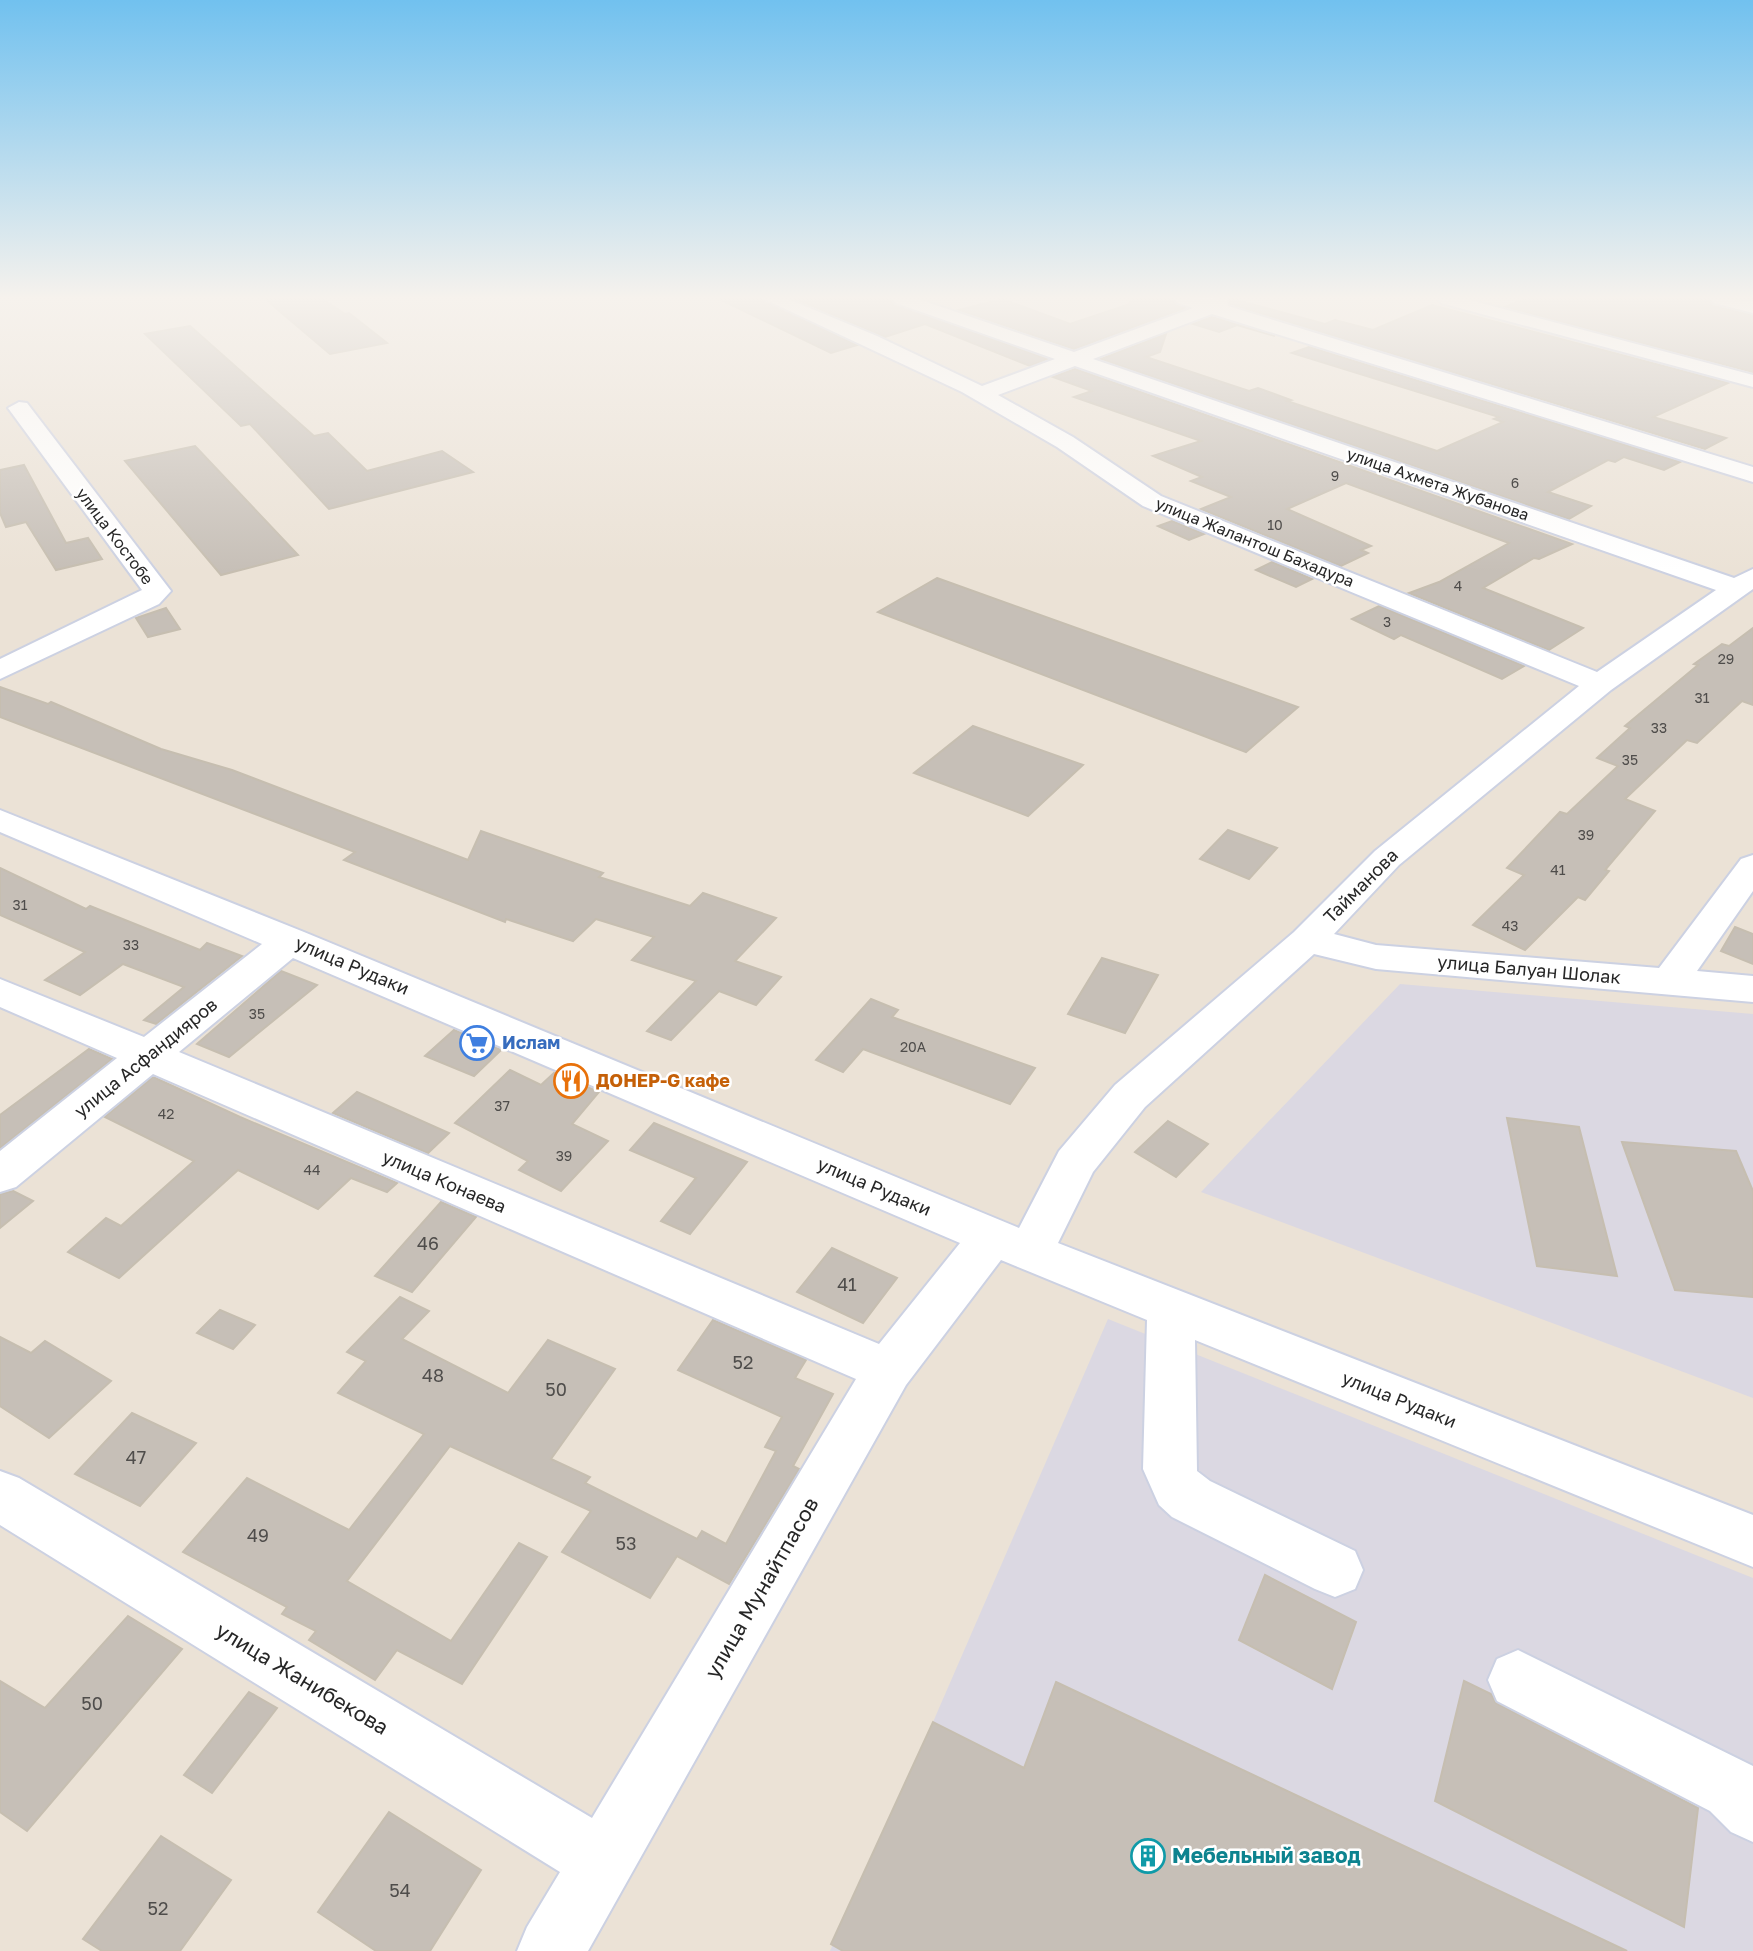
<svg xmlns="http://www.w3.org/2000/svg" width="1753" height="1951" font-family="'Golos Text',sans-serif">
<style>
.industrial{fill:#dbd8e2}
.building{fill:#c6bfb7;stroke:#c6beb0;stroke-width:2}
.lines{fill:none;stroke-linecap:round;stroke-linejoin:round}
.minor-casing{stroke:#ccd1e2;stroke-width:4}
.minor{fill:#fff;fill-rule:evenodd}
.labels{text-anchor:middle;stroke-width:5;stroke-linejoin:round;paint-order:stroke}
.number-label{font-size:14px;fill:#4f4d4b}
.far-street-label{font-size:16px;fill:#272727;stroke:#fff}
.street-label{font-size:18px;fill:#272727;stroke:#fff}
.shop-label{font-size:18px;font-weight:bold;fill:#366cbe;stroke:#fff;text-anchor:start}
.food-label{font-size:18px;font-weight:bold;fill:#c56008;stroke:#fff;text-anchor:start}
.near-number-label{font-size:18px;fill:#4f4d4b}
.near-street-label{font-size:21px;fill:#272727;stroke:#fff}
.near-culture-label{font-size:21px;font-weight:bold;fill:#0d838f;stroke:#fff;text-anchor:start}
</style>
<rect width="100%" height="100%" fill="#ebe2d6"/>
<g class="industrial">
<polygon points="1400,984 1753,1014 1753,1398 1201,1192"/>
<polygon points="1108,1319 1753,1578 1753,1951 830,1951 933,1722"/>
</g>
<g class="building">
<polygon points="264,298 321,298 345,314 349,313 387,343 330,354"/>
<polygon points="717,298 762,298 857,345 831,353"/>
<polygon points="794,298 882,298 1047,359 1030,366 925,324 885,337"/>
<polygon points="1131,298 1173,298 1176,305 1185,308 1074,349 959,310 1002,299 1070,324 1130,304"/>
<polygon points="1229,298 1325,324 1335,320 1373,330 1432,305 1728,383 1653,417 1726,438 1705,449 1230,304"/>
<polygon points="1526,298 1698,298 1710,301 1713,306 1753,315 1753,372 1505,307"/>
<polygon points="1212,317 1275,336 1237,325 1219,332 1193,324"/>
<polygon points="190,326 314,436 328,433 367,471 442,451 473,472 329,509 250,424 241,426 145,334"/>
<polygon points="1166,334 1160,352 1146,357 1249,391 1258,388 1291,400 1287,401 1437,451 1503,422 1494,419 1499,417 1292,353 1309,347 1680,462 1664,470 1624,457 1615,462 1608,460 1548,492 1591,506 1569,519 1101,359"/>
<polygon points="1075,369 1572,544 1539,559 1534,558 1483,588 1583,628 1549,650 1409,593 1439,582 1509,543 1346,483 1287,509 1371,546 1361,550 1368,553 1341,566 1201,509 1231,497 1191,481 1202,477 1153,456 1201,441 1074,397 1092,391 1053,377"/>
<polygon points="195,446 298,555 221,575 125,461"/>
<polygon points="24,465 66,543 88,538 102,559 56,570 26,522 6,527 0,513 0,470"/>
<polygon points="1172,521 1204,534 1189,540 1158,526"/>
<polygon points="1272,562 1312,579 1296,587 1256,570"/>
<polygon points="937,578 1298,707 1246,752 878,612"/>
<polygon points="1379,606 1524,666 1502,679 1401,635 1394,639 1352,619"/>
<polygon points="166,608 180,629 148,637 136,618"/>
<polygon points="1753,628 1753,705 1742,701 1697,743 1687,740 1625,799 1655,811 1605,870 1609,871 1585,900 1578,897 1525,950 1473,925 1524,875 1507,868 1560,812 1567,814 1618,766 1597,758 1630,728 1625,726 1698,665 1694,664 1722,644 1729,646"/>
<polygon points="0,687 48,704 51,702 161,749 232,770 468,860 481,831 603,873 599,877 690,906 703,893 776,918 735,961 781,977 756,1005 719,991 671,1040 647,1031 696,981 632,960 654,937 596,919 573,941 506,919 505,922 344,860 355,852 0,717"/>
<polygon points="973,726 1083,765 1028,816 914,773"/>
<polygon points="1228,830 1277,848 1249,879 1200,859"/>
<polygon points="0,868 86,909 90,906 200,950 207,943 242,956 156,1024 144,1020 184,987 123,964 80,995 45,980 85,952 0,915"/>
<polygon points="1735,927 1753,934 1753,964 1721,951"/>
<polygon points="1102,958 1158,975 1125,1033 1068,1014"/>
<polygon points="281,971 317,985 229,1057 197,1044"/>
<polygon points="871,999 898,1010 892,1017 1035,1068 1010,1104 863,1049 843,1072 816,1060"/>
<polygon points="454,1030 501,1050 474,1076 425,1056"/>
<polygon points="89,1049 112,1059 0,1148 0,1115"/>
<polygon points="510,1070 541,1085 554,1073 599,1092 572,1124 608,1141 561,1191 519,1170 528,1161 455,1123"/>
<polygon points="153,1077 240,1117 397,1183 387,1192 351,1178 318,1209 238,1170 119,1278 68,1252 106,1218 121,1226 194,1161 105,1117"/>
<polygon points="357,1092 449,1133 428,1153 333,1113"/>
<polygon points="1507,1118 1579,1127 1617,1276 1537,1266"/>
<polygon points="1168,1121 1208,1144 1176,1177 1135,1152"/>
<polygon points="654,1123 747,1162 690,1234 661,1221 696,1178 630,1150"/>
<polygon points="1622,1142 1736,1151 1753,1191 1753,1297 1675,1290"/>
<polygon points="13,1191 33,1201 0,1228 0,1194"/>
<polygon points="441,1202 476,1217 412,1292 375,1276"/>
<polygon points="832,1248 897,1278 863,1323 797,1292"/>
<polygon points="400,1297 429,1311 402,1339 508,1393 548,1340 615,1369 551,1459 590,1477 585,1483 697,1539 702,1531 726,1544 776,1451 765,1447 782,1417 678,1370 713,1320 806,1360 795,1378 833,1394 793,1466 799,1469 729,1584 677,1556 650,1598 562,1552 591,1511 450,1446 347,1581 451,1641 519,1543 547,1557 462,1684 397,1650 375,1680 309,1640 316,1631 282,1614 287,1607 183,1552 247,1478 349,1530 424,1434 338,1393 366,1361 347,1352"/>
<polygon points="220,1310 255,1325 233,1349 197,1333"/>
<polygon points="0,1337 31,1353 45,1341 111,1381 49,1438 0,1406"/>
<polygon points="132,1413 196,1443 140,1506 75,1474"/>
<polygon points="1265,1575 1356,1622 1332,1689 1239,1640"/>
<polygon points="128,1616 182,1649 27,1831 0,1812 0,1681 45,1708"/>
<polygon points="1464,1681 1491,1694 1496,1703 1698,1808 1684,1927 1435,1801"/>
<polygon points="1056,1682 1627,1951 843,1951 831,1944 933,1722 1024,1768"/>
<polygon points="249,1692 277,1708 212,1793 184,1775"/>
<polygon points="389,1812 481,1870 430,1951 376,1951 318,1912"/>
<polygon points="161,1836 231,1880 180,1951 102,1951 83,1939"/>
</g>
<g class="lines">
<g class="minor-casing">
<g id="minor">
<path d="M 764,299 L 788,299 L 877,336 L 982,386 L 1055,359 L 896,303 L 893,299 L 918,299 L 1074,352 L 1193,308 L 1178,303 L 1175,299 C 1192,299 1211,296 1227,300 L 1228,306 L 1753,467 L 1753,482 L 1212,314 L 1093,359 L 1734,578 L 1753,569 L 1753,589 L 1611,690 L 1399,865 L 1334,934 L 1376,945 L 1659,968 L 1741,859 L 1753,855 L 1753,891 L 1697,971 L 1753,976 L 1753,1002 L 1376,969 L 1314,954 L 1145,1107 L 1093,1172 L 1058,1243 L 1753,1515 L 1753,1567 L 1195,1340 L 1197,1471 L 1210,1481 L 1355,1551 L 1363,1570 L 1355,1589 L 1335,1597 L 1315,1589 L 1172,1517 L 1159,1505 L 1143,1469 L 1147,1320 L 1001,1260 L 906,1385 L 588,1951 L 517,1951 L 527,1927 L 560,1872 L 0,1525 L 0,1471 L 19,1478 L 592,1818 L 856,1379 L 153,1074 L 16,1187 L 0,1192 L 0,1151 L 117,1058 L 0,1007 L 0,979 L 144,1037 L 262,944 L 0,832 L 0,810 L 304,932 L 1019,1228 L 1059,1151 L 1115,1085 L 1294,932 L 1375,851 L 1579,686 L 1143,506 L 1057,447 L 962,392 ZM 1075,366 L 1716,590 L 1597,672 L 1161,496 L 1073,437 L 998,395 ZM 293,958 L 960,1243 L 879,1344 L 179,1052 Z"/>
<polygon points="1438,299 1466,299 1753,375 1753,387 1441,303"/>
<polygon points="1711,299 1753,301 1753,313 1714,303"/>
<polygon points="19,402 27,403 171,591 159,604 0,679 0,659 142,590 8,408"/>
<polygon points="1518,1650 1753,1766 1753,1842 1731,1832 1710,1811 1497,1701 1488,1680 1497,1659"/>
</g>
</g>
<use href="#minor" class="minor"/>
</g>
<linearGradient id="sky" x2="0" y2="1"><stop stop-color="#71c1ef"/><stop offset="0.52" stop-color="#f6f2ed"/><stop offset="1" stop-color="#f6f2ed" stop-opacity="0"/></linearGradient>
<rect width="1753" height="572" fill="url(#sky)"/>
<defs>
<g id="supermarket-ring" transform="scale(1.75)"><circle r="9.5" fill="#fff" stroke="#3f7fe0" stroke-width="1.5"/><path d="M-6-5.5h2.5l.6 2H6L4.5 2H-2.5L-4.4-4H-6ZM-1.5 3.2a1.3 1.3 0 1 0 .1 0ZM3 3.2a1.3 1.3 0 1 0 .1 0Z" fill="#3f7fe0"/></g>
<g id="restaurant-ring" transform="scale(1.75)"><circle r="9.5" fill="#fff" stroke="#e8710a" stroke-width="1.5"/><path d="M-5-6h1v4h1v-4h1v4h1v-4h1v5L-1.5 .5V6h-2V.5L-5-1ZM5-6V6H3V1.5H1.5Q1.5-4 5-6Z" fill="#e8710a"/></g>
<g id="building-ring" transform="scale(1.75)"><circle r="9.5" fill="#fff" stroke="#0f9aa8" stroke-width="1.5"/><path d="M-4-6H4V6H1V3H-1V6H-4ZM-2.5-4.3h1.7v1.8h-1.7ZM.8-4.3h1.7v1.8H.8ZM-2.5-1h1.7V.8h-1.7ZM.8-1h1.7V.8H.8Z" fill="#0f9aa8"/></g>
</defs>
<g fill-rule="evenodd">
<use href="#supermarket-ring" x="477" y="1043"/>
<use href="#restaurant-ring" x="571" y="1081"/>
<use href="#building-ring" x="1148" y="1856"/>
</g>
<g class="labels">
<g class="number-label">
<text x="1335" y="481">9</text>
<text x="1515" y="488">6</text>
<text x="1275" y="530">10</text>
<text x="1458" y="591">4</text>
<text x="1387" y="627">3</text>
<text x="1726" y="664">29</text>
<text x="1702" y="703">31</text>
<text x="1659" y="733">33</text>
<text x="1630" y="765">35</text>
<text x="1586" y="840">39</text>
<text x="1558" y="875">41</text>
<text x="20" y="910">31</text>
<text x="1510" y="931">43</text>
<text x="131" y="950">33</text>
<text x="257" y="1019">35</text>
<text x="913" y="1052">20А</text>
<text x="502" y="1111">37</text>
<text x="166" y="1119">42</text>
<text x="564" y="1161">39</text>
<text x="312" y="1175">44</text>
</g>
<g class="far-street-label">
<text transform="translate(1438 484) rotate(19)" y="6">улица Ахмета Жубанова</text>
<text transform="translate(115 536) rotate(53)" y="6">улица Костобе</text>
<text transform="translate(1255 542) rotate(22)" y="6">улица Жалантош Бахадура</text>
</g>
<g class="street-label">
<text transform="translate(1361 886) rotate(-45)" y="6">Тайманова</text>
<text transform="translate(352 966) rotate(23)" y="6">улица Рудаки</text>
<text transform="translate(1529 970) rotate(5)" y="6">улица Балуан Шолак</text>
<text transform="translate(146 1058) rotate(-39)" y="6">улица Асфандияров</text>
<text transform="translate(444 1182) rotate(23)" y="6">улица Конаева</text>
<text transform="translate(874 1187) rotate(23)" y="6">улица Рудаки</text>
<text transform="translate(1399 1400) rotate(22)" y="6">улица Рудаки</text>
</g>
<g class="shop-label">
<text x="502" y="1049">Ислам</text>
</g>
<g class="food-label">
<text x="596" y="1087">ДОНЕР-G кафе</text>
</g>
<g class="near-number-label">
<text x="428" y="1250">46</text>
<text x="847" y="1291">41</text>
<text x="743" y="1369">52</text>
<text x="433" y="1382">48</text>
<text x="556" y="1396">50</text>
<text x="136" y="1464">47</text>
<text x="258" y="1542">49</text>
<text x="626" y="1550">53</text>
<text x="92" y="1710">50</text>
<text x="400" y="1897">54</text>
<text x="158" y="1915">52</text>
</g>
<g class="near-street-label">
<text transform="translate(762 1588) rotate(-60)" y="7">улица Мунайтпасов</text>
<text transform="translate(302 1679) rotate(31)" y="7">улица Жанибекова</text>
</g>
<g class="near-culture-label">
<text x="1172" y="1863">Мебельный завод</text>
</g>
</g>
</svg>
